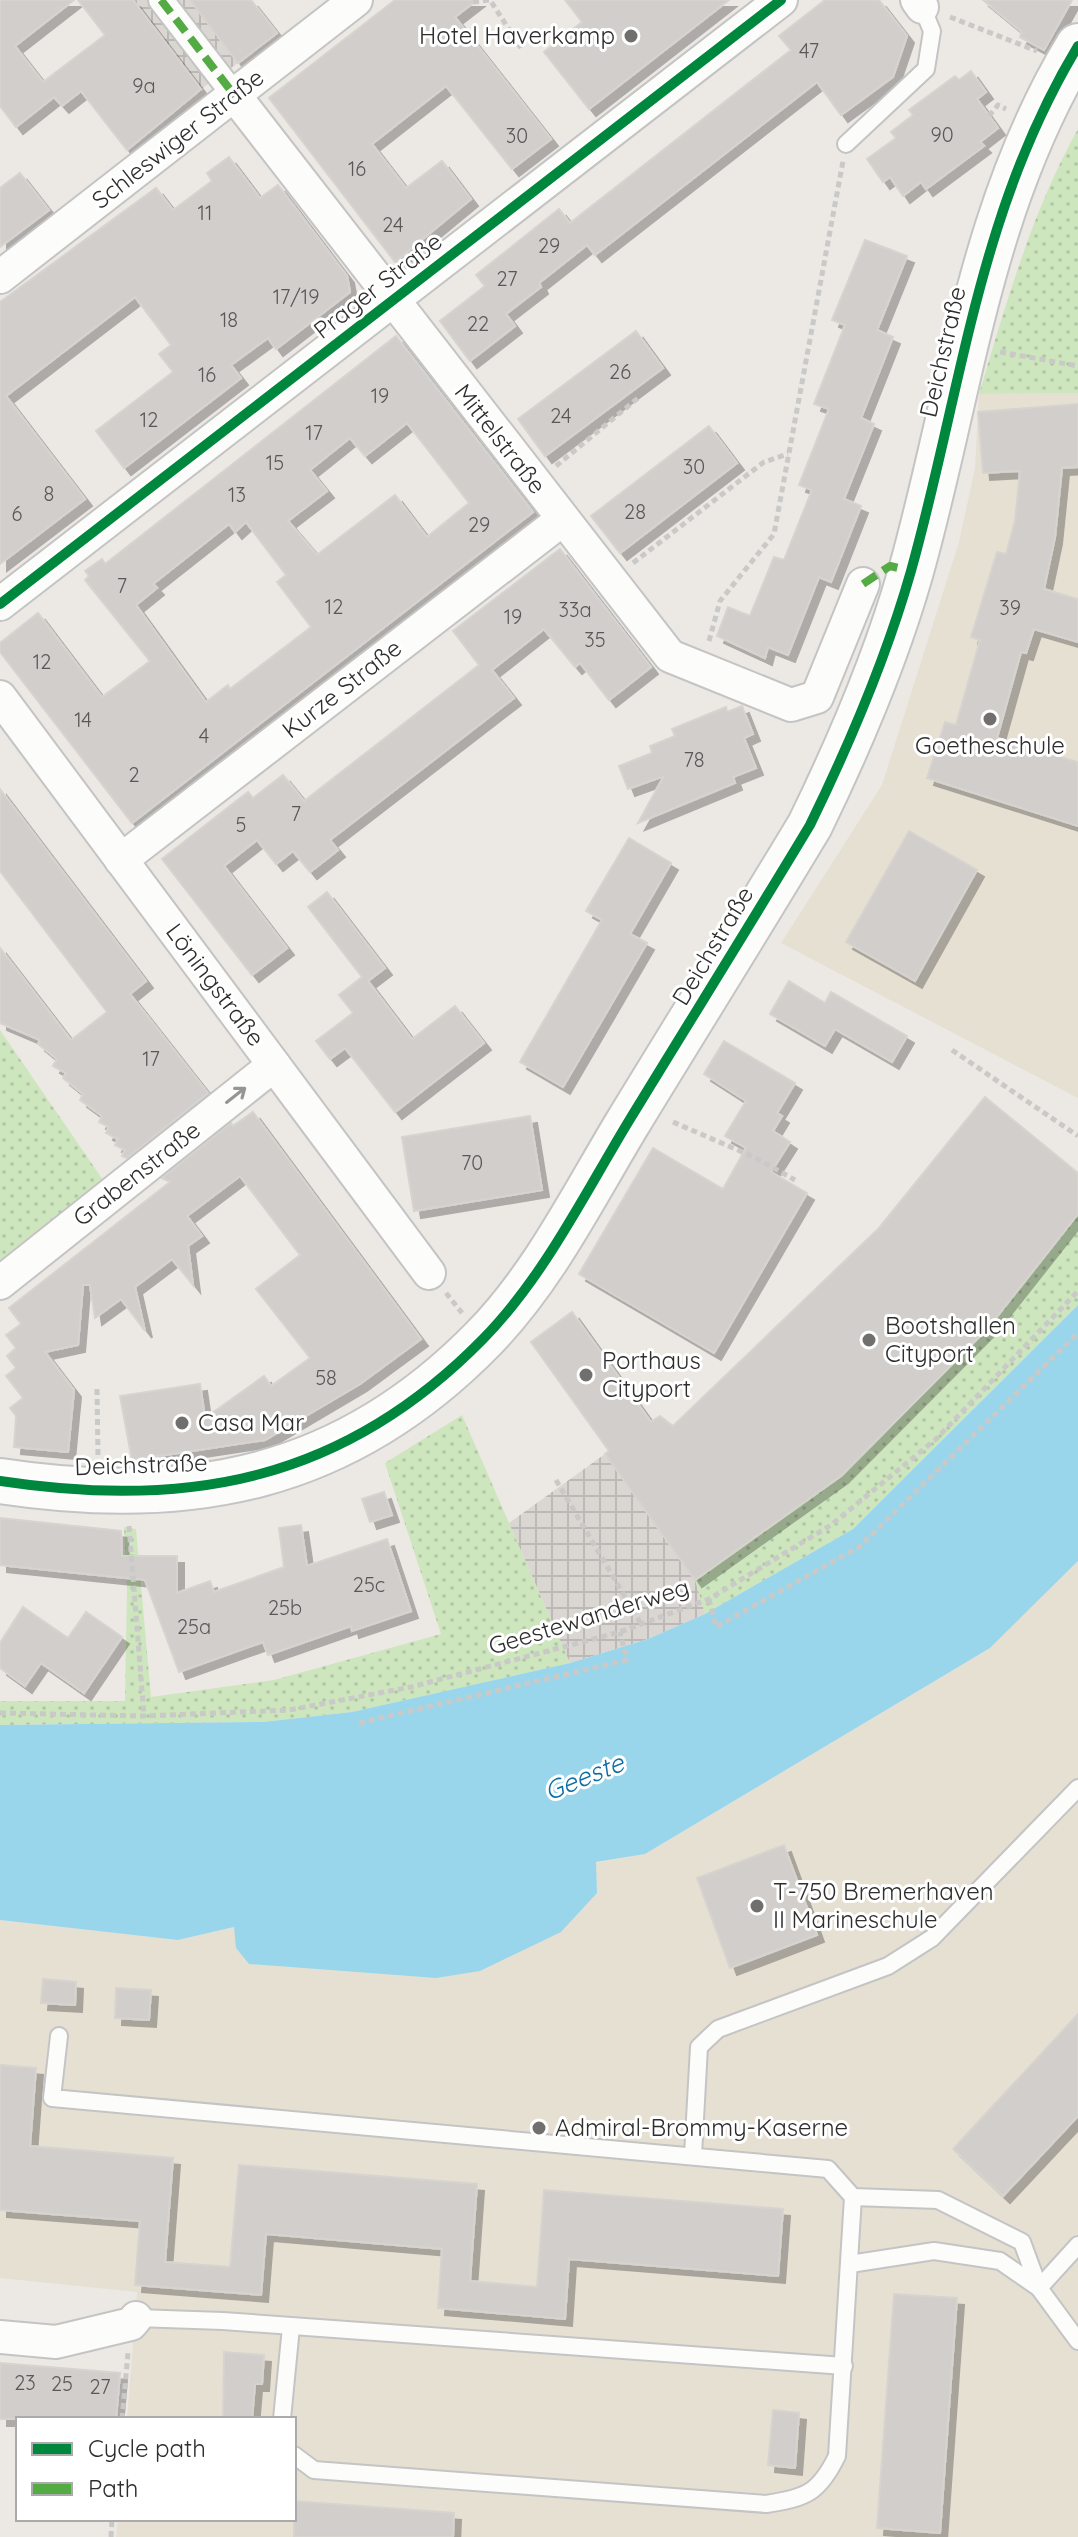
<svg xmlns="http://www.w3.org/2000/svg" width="1078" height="2537" font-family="Quicksand,sans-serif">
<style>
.education{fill:#e6e0d3}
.park{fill:url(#park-dots)}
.plaza{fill:url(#plaza-grid)}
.water{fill:#99d6ec}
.building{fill:#d1cecb;stroke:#d7d4d0;stroke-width:2;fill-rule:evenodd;filter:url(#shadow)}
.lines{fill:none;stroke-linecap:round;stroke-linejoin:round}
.service-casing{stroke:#c5c4c5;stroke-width:20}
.pedestrian-casing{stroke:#c5c4c5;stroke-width:28}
.minor-casing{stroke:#c5c4c5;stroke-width:36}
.secondary-casing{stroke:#c5c4c5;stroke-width:48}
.path{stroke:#c9c9c8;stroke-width:5;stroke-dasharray:6 4;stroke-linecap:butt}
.service{stroke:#fcfcfb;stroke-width:16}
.pedestrian{stroke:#fcfcfb;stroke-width:24}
.minor{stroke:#fcfcfb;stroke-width:32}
.secondary{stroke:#fcfcfb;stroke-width:44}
.quiet{stroke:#54ab44;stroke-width:8;stroke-dasharray:16 8;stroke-linecap:butt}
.cycleway-casing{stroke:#fff;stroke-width:15}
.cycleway{stroke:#00873e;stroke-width:10}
.oneway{stroke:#959594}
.poi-dot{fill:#706f6e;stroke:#fff;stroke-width:3}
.labels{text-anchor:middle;stroke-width:6;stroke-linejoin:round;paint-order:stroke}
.number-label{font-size:20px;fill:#585857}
.poi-label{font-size:24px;fill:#2e2e2e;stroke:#fff;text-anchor:start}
.street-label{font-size:24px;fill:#2e2e2e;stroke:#fff}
.water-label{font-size:26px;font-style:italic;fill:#0d6fa3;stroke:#fff}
</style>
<defs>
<pattern id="park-dots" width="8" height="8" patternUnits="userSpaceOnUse" patternTransform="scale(2)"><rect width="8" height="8" fill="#cee6be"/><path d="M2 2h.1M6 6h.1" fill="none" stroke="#b1c6a4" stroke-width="1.8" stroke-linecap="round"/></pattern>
<pattern id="plaza-grid" width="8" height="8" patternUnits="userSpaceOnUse" patternTransform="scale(2)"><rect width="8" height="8" fill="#dad6d2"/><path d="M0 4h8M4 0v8" fill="none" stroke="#bbb8b5"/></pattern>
<filter id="shadow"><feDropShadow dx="7" dy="7" stdDeviation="0" flood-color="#0004"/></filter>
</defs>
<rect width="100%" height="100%" fill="#ece8e4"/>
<g class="education">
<polygon points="1078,393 1078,1098 781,943 882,785 959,542 975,468 979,394"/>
<polygon points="1078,1561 1078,2537 116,2537 118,2519 294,2519 294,2419 127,2419 137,2292 0,2278 0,1920 178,1940 235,1927 645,1854 990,1648"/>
</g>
<g class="park">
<path d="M 1078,129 L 1078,393 L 979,394 C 1006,304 1032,211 1078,129 Z"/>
<polygon points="0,1030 103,1180 0,1264"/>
<polygon points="1078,1214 1078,1305 853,1529 705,1614 695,1580 841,1476 988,1328"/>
<polygon points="462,1415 570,1663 352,1712 263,1722 0,1725 0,1701 125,1701 127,1589 124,1527 136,1529 151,1697 274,1680 441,1634 385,1463"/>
</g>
<g class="plaza">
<polygon points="133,0 190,0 238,63 201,89"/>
<polygon points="605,1454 695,1580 705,1614 648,1639 570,1663 509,1523"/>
</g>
<polygon class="water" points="1078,1305 1078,1561 990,1648 645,1854 596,1862 597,1893 561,1932 480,1971 436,1978 249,1964 236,1948 234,1927 178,1940 0,1920 0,1725 263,1722 352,1712 570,1663 648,1639 705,1614 853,1529"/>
<g class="building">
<polygon points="0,0 74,0 15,46 43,82 105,35 78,0 133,0 201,89 127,150 81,91 62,106 54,97 16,127 0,106"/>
<polygon points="190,0 251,0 277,33 238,63"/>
<polygon points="395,0 477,0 455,17 551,139 512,169 446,86 372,144 406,188 442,161 471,199 395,262 269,98"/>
<polygon points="565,0 729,0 589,109 544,52 582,22"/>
<polygon points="825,0 879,0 907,36 893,77 841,115 817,82 595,255 587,245 539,283 541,287 506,314 515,326 470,361 440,321 485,286 476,275 559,209 570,223 791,50 779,36"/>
<polygon points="983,0 1072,0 1044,50 1020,37 1022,32"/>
<polygon points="971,71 986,92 977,99 998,128 980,142 984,146 926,189 921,182 903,196 890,177 883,182 867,159 896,138 891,132 913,115 909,110 955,76 959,80"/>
<polygon points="229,157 260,198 278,185 347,276 350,292 276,349 268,338 231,365 241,378 124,468 96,431 173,372 159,354 171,345 135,297 6,396 85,499 0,564 0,302 156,188 173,210 212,181 207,173"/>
<polygon points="20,173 49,210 0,247 0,188"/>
<polygon points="865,240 907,256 877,330 893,337 861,418 874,424 844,499 861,506 831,582 819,577 788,655 768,647 765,658 717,636 728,607 750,616 774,557 784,560 812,490 799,485 829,409 814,404 845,325 832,320"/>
<polygon points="636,331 663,368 545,456 518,419"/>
<path d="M 396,336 L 533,512 L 132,823 L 0,652 L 0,643 L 38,613 L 102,697 L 150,661 L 85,580 L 89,576 L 85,571 L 102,559 L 105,564 ZM 407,423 L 469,503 L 427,537 L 395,495 L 317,555 L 288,521 L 327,491 L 310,470 L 350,438 L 365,456 ZM 246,522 L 286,575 L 277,582 L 311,627 L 230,689 L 228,685 L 206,702 L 136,605 L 157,588 L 153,584 L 229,524 L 235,532 Z"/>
<polygon points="1078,404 1078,467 1062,468 1055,537 1044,589 1078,599 1078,642 1034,629 1026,653 1021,652 997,738 1078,762 1078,826 927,778 945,722 956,725 980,640 971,637 997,552 1006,554 1015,521 1020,471 983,473 978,412"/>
<polygon points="709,426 737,463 620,553 591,516"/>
<polygon points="560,549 651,667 609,700 580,663 575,667 544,629 492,670 514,698 330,840 338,850 310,872 293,851 276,864 257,840 224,866 287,948 252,975 162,859 248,792 253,798 283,775 304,801 479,665 453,631"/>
<polygon points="742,706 753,734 744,738 756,768 733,777 735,783 638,823 664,776 628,789 619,766 652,753 650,746 675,736 672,729 726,707 727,712"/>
<polygon points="0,789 146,981 130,994 208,1093 127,1158 122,1156 125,1150 115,1145 118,1139 106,1133 109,1127 99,1122 102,1116 80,1100 83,1094 63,1078 66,1073 53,1066 57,1059 38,1044 40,1040 0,1023 0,948 71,1040 107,1012 0,871"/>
<polygon points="909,831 977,870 915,981 846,942"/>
<polygon points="629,838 671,863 630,934 647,943 563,1087 520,1062 602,920 586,911"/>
<polygon points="327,892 385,968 368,981 412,1039 455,1006 484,1043 395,1112 345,1048 330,1059 316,1041 353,1013 339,995 362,977 308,907"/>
<polygon points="789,981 825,1003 831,992 907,1036 892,1062 835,1029 825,1046 770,1014"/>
<polygon points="724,1041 795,1083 777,1113 782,1116 773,1131 790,1142 771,1172 807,1193 714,1353 579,1274 653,1148 723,1189 746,1148 725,1136 746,1101 704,1074"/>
<polygon points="985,1097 1078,1173 1078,1214 988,1328 841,1476 695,1580 605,1454 609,1451 531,1342 572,1312 651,1422 660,1416 673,1426 879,1228"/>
<polygon points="253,1112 421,1339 360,1384 265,1440 132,1460 120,1396 200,1384 205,1418 264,1376 271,1386 310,1358 256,1289 300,1255 240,1176 187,1216 202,1236 188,1246 193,1285 172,1259 135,1287 145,1331 121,1299 95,1318 90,1285 83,1285 78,1345 45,1352 74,1390 68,1452 14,1447 16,1416 10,1408 23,1398 6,1376 16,1368 7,1356 16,1348 6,1335 21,1324 9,1308 170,1182 162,1178 231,1123 233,1126"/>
<polygon points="530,1116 542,1190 414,1211 402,1137"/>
<polygon points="384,1492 392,1515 370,1522 362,1499"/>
<polygon points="0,1518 121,1531 122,1556 177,1556 177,1593 210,1581 214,1592 284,1567 279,1528 301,1525 307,1566 387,1539 411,1611 352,1631 351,1626 268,1655 263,1642 179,1672 145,1580 0,1565"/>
<polygon points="23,1607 68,1638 86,1612 122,1637 84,1693 41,1663 25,1686 0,1668 0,1643"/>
<polygon points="784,1845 817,1935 730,1968 697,1878"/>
<polygon points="43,1979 76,1982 75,2005 41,2003"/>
<polygon points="116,1988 151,1990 149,2020 115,2018"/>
<polygon points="1078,2014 1078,2116 1003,2196 953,2149"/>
<polygon points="0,2065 36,2068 30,2146 173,2158 165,2262 230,2267 239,2165 477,2184 470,2281 537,2287 544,2190 783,2209 778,2276 569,2259 565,2319 438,2308 442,2249 266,2234 261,2295 135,2285 140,2221 0,2210"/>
<polygon points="894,2294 957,2298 940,2533 877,2528"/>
<polygon points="224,2352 264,2355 262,2384 255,2384 252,2419 223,2419"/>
<polygon points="0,2363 120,2373 116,2419 0,2419"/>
<polygon points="773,2410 799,2413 795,2468 768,2465"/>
<polygon points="294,2501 454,2513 453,2537 294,2537"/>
</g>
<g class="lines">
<g class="service-casing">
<g id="service">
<polyline points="846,144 926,69 932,31 922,7"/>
<polyline points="59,2036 52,2098 828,2169 853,2197 938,2200 1022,2242 1039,2288 1078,2341"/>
<polyline points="693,2155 699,2047 718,2029 888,1966 932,1938 1078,1788"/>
<polyline points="850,2264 934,2251 1000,2261 1039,2288 1078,2245"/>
<polyline points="136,2318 223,2321 844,2366"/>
<polyline points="282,2419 291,2327"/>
<path d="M 294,2455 L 314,2470 L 766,2504 C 806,2498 819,2493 837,2456 L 853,2197"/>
</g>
</g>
<g class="pedestrian-casing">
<polyline id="pedestrian" points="161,0 235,96"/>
</g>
<g class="minor-casing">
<g id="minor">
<polyline points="917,0 922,7"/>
<polyline points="235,96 670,656 791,705 817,697 863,584"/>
<polyline points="0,277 356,0"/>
<polyline points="0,604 781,0"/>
<polyline points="0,697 429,1273"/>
<polyline points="121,860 563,519"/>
<polyline points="0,1283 274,1065"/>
<polyline points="0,2337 56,2342 131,2324 136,2318"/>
</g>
</g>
<g class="secondary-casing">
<path id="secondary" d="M 0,1481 C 190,1510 345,1480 483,1339 C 543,1278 583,1197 627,1124 C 688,1024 750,925 810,825 C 850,743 886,659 911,571 C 962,389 978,211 1078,46"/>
</g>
<g class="path">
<polyline points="473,2 490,0 521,48"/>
<polyline points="950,17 1037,51"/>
<polyline points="989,116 998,105 1006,109"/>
<polyline points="1000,352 1078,366"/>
<polyline points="556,466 638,398"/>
<polyline points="633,563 764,462 788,454"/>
<polyline points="709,641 720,601 774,534 843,161"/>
<polyline points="952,1050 1078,1136"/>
<polyline points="673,1122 754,1157 795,1180"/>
<polyline points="446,1293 462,1313"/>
<polyline points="97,1389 98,1456"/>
<polyline points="556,1480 641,1624"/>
<polyline points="129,1526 144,1716"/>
<polyline points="709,1599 716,1627 859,1547 1078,1333"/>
<polyline points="0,1713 144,1716 289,1710 411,1687 620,1632 709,1599 831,1525 936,1439 1078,1291"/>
<polyline points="359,1723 627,1660 620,1632"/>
<polyline points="122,2419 128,2353"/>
<polyline points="111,2537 112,2519"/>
</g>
<use href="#service" class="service"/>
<use href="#pedestrian" class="pedestrian"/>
<use href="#minor" class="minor"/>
<use href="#secondary" class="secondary"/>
<g class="quiet">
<polyline points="161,0 235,96"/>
<polyline points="863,584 890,566 911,571"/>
</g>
<g class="cycleway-casing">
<g id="cycleway">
<polyline points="0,604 781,0"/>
<path d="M 0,1481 C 190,1510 345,1480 483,1339 C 543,1278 583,1197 627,1124 C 688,1024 750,925 810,825 C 850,743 886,659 911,571 C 962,389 978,211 1078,46"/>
</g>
</g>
<use href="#cycleway" class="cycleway"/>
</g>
<defs><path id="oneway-shaft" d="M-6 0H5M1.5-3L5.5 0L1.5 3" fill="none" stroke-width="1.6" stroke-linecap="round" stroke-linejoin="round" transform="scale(2)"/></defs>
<use class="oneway" href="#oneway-shaft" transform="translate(236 1095) rotate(-38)"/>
<g class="poi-dot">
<circle cx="631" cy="36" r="8"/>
<circle cx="990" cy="719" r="8"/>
<circle cx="869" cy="1340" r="8"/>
<circle cx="586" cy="1375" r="8"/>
<circle cx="182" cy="1423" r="8"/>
<circle cx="757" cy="1906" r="8"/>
<circle cx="539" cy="2128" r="8"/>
</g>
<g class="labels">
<g class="number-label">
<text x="809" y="58">47</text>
<text x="144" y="93">9a</text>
<text x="942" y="142">90</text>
<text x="517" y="143">30</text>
<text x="357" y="176">16</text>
<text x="205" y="220">11</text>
<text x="393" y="232">24</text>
<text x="549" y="253">29</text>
<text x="507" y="286">27</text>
<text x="296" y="304">17/19</text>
<text x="229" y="327">18</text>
<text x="478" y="331">22</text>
<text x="620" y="379">26</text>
<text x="207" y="382">16</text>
<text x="380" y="403">19</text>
<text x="561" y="423">24</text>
<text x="149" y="427">12</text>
<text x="314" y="440">17</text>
<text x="275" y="470">15</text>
<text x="694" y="474">30</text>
<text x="49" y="501">8</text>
<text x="237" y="502">13</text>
<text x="635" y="519">28</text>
<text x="17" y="521">6</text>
<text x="479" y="532">29</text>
<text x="122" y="593">7</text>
<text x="334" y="614">12</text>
<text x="1010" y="615">39</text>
<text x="575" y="617">33a</text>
<text x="513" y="624">19</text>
<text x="595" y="647">35</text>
<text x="42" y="669">12</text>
<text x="83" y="727">14</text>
<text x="204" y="743">4</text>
<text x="694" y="767">78</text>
<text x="134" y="782">2</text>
<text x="296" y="821">7</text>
<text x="241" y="832">5</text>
<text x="151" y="1066">17</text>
<text x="472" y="1170">70</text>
<text x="326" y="1385">58</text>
<text x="369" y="1592">25c</text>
<text x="285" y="1615">25b</text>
<text x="194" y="1634">25a</text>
<text x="25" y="2390">23</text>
<text x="62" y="2391">25</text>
<text x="100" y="2394">27</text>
</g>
<g class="poi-label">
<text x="615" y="44" text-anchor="end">Hotel Haverkamp</text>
<text x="990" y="754" text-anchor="middle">Goetheschule</text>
<text x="885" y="1334">Bootshallen<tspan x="885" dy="28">Cityport</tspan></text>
<text x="602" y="1369">Porthaus<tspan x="602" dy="28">Cityport</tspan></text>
<text x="198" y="1431">Casa Mar</text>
<text x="773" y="1900">T-750 Bremerhaven<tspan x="773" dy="28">II Marineschule</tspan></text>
<text x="555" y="2136">Admiral-Brommy-Kaserne</text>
</g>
<g class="street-label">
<text transform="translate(178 139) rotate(-38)" y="8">Schleswiger Straße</text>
<text transform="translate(378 286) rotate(-38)" y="8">Prager Straße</text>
<text transform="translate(943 352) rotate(-77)" y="8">Deichstraße</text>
<text transform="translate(500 439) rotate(52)" y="8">Mittelstraße</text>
<text transform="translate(342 689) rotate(-38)" y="8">Kurze Straße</text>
<text transform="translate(713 946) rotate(-59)" y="8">Deichstraße</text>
<text transform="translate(215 985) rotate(53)" y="8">Löningstraße</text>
<text transform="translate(137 1174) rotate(-38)" y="8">Grabenstraße</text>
<text transform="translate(141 1465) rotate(-2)" y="8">Deichstraße</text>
<text transform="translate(589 1617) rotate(-17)" y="8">Geestewanderweg</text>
</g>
<g class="water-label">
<text transform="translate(584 1777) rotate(-22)" y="9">Geeste</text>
</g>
</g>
<rect x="16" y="2417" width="280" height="104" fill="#ffffff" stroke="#ababab" stroke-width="2"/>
<rect x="32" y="2443" width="40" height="12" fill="#00873e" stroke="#ababab" stroke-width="2"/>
<text x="88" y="2457" font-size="24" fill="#2e2e2e">Cycle path</text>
<rect x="32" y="2483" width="40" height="12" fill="#54ab44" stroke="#ababab" stroke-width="2"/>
<text x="88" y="2497" font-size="24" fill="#2e2e2e">Path</text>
</svg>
